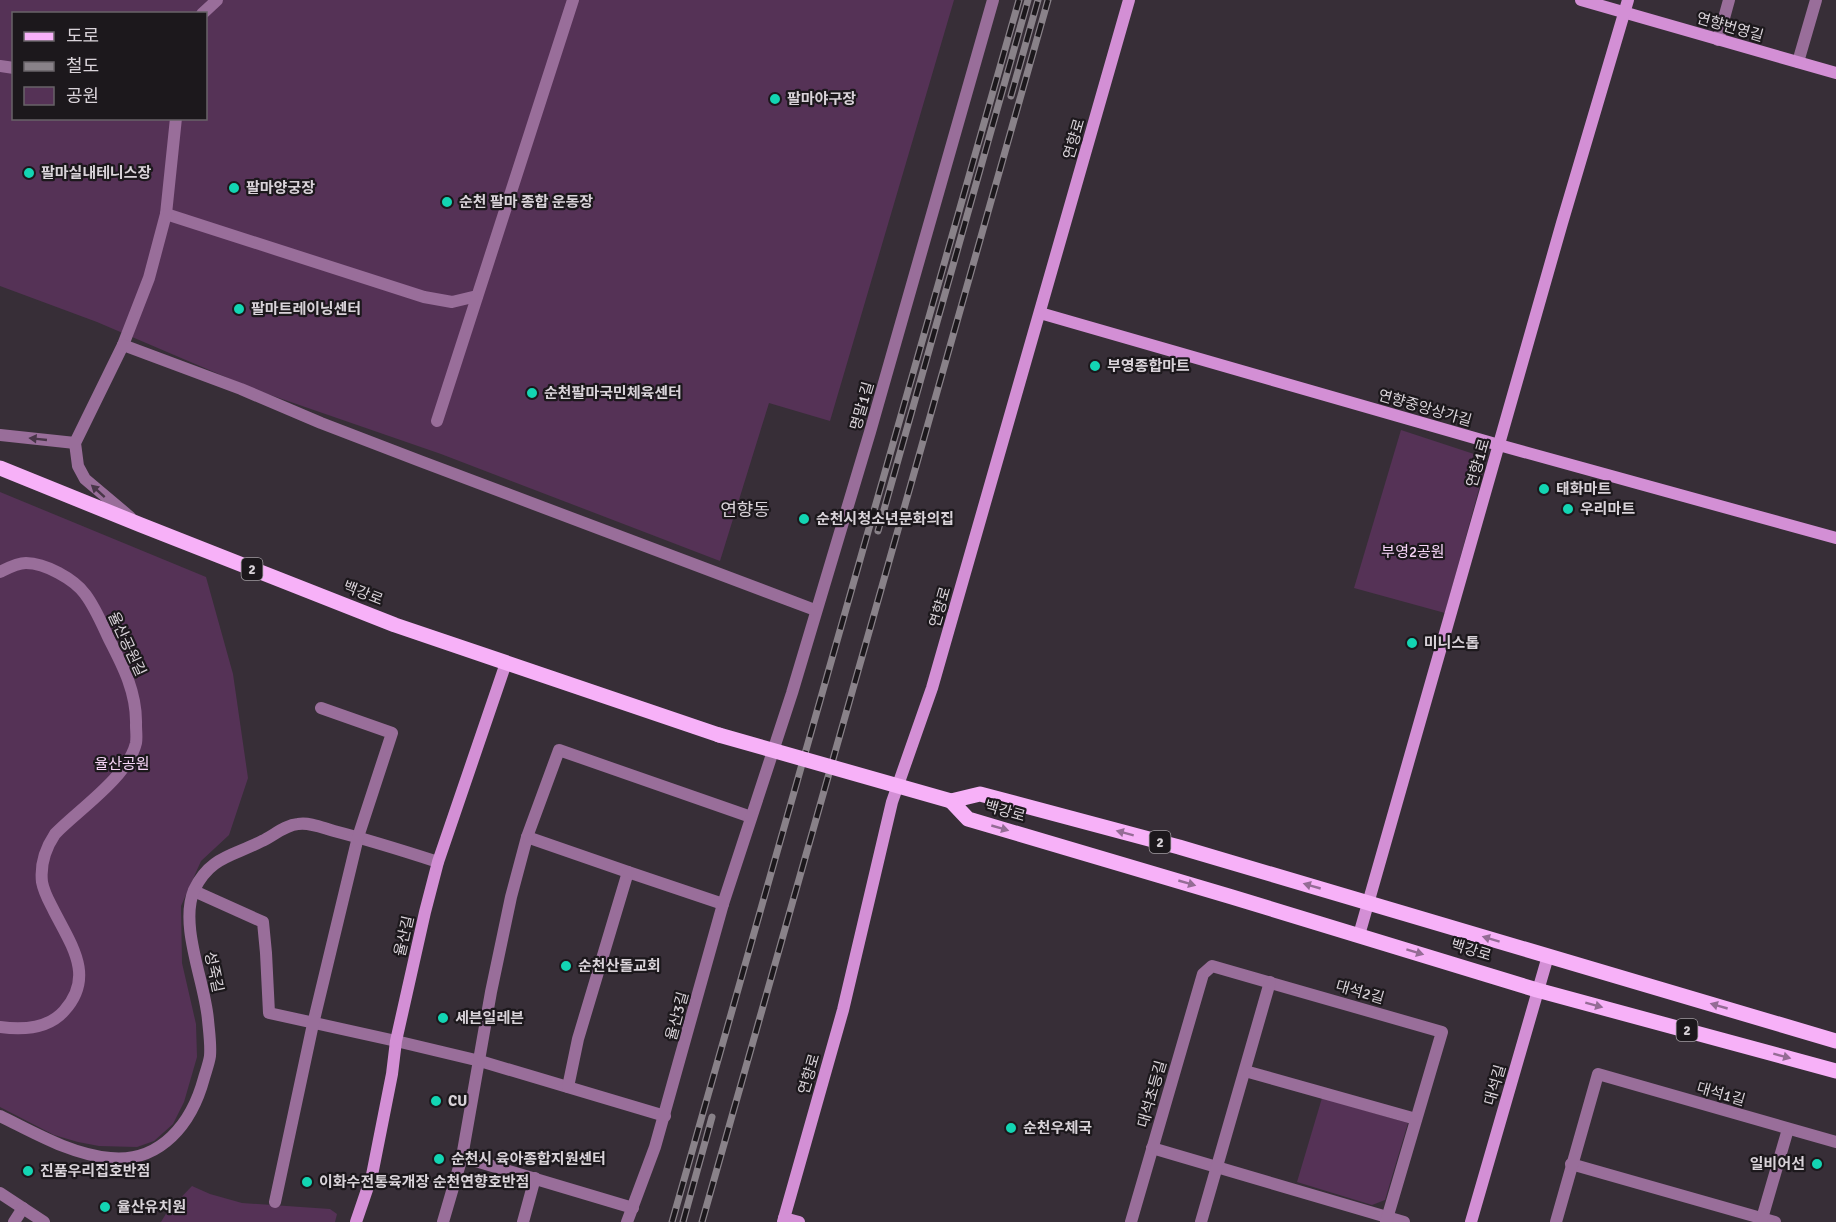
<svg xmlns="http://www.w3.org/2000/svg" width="1836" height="1222" font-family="Signika,'Noto Sans KR',sans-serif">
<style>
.green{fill:#553256;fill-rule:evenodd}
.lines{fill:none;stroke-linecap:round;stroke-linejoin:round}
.street{stroke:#996e9a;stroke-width:12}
.secondary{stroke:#d38fd5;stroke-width:12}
.primary{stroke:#f7b1f8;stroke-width:15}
.rail-casing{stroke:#898289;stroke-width:7}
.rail{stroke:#1c181c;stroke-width:4.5;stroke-dasharray:14;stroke-linecap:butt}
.primary-bridge{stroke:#f7b1f8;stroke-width:15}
.oneway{fill:#483648}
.oneway2{fill:#946c95}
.poi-dot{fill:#13d5b3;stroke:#1c181c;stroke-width:2}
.labels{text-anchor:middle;stroke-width:4.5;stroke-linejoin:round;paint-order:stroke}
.shield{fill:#1c181c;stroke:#a09ba0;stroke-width:1.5}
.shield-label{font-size:14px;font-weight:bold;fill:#d9d3d9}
.street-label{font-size:15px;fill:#d9d3d9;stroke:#1c181c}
.poi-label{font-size:15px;font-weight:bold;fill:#d9d3d9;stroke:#1c181c;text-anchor:start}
.park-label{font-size:15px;fill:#f7d5f8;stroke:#1c181c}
.quarter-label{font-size:18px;fill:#d9d3d9;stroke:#1c181c}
</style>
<rect width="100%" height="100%" fill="#372e37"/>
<g class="green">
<path d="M 0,0 L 954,0 L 830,421 L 769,403 L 720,561 L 441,454 L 256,390 L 97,322 L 0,286 ZM 14,14 L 206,14 L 206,118 L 14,118 Z"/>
<polygon points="1401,430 1477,455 1483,465 1482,478 1445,613 1354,588"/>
<polygon points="0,492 206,577 233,674 248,778 229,835 201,861 181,906 182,963 196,1024 197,1057 184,1102 173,1124 154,1141 137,1147 99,1146 78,1142 54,1135 0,1107"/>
<polygon points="1322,1098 1408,1123 1385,1200 1372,1205 1297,1182"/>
<polygon points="192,1186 210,1194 242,1203 330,1209 337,1214 335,1222 161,1222 167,1212"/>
</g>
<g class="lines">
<g class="street">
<polyline points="202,14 217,0"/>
<polyline points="1718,40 1729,0"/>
<polyline points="1798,62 1816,0"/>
<polyline points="0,66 14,68"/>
<polyline points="176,118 166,214 424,297 452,302 477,296"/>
<polyline points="123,345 149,278 166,214"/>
<polyline points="437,421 573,0"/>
<polyline points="0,435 75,443"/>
<polyline points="130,517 85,479 78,466 75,443 123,345 241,389 321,423 420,461 815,610"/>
<path d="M 0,572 C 8,568 17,563 26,563 C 45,563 74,579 85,594 C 95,607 102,624 109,639 C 123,666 137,693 136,725 C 136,731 137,737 136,743 C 128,777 78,810 55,834 C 45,849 40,864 42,882 C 44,893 49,901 54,911 C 72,946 95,977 64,1011 C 48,1029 22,1030 0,1027"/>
<polyline points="527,837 628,872"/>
<polyline points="194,891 263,922 266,953 269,1013 396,1041 480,1061 665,1116"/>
<polyline points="1245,1071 1416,1119"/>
<polyline points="568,1087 578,1039 628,872 723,904"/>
<path d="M 0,1116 C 35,1133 70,1154 110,1158 C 161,1163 192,1123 204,1078 C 206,1071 209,1063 210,1056 C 211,1044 209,1031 208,1020 C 205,982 179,926 194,890 C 210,856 234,856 262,841 C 273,836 285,825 298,824 C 310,822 323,828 334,831 C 369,840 404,851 438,862"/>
<polyline points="1152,1148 1404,1222"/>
<polyline points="462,1157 633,1208"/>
<polyline points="1571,1164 1775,1222"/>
<polyline points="0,1193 44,1222"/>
<polyline points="275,1202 313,1024 358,837 392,733 321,708"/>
<polyline points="14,1222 23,1208"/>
<polyline points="443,1222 462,1157 491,992 511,897 527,837 559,750 751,817"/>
<polyline points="523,1222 535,1178"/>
<polyline points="627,1222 655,1147 723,904 792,693 870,432 993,0"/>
<polyline points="1131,1222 1203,974 1212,966 1442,1032 1386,1222"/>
<polyline points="1201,1222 1270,982"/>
<polyline points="1556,1222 1598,1074 1836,1142"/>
<polyline points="1761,1222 1788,1129"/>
</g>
<g class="secondary">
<polyline points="1581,0 1836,73"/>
<polyline points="1040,313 1499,445 1836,538"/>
<polyline points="1359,935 1562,223 1628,0"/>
<polyline points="784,1218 799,1222"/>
<polyline points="356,1222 372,1175 392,1074 396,1041 425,912 438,862 506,663"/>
<polyline points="783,1222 843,1010 892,802 932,688 1129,0"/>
<polyline points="1471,1222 1548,956"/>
</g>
<g class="primary">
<polyline points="0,468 141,525 395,625 719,735"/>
<polyline points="1836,1041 1179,847 980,794 951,801 968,819 1232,897 1537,990 1836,1071"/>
</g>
<g class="rail-casing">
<g id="rail">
<polyline points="1011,96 1038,0"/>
<polyline points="878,531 1028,0"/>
<polyline points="672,1222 1019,0"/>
<polyline points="683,1222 712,1117"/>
<polyline points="702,1222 1048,0"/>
</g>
</g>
<use href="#rail" class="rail"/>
<polyline class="primary-bridge" points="719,735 951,801"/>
</g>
<defs><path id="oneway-solid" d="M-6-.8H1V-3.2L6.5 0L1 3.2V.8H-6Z" transform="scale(1.5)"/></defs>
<g class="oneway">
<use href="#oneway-solid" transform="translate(38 439) rotate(-174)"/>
<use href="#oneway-solid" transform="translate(98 491) rotate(-138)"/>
</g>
<g class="oneway2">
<use href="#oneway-solid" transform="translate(1000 828) rotate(16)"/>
<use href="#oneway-solid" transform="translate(1125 833) rotate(-165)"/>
<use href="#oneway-solid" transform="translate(1187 883) rotate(16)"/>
<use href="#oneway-solid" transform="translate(1312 886) rotate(-164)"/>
<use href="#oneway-solid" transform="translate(1491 939) rotate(-163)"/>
<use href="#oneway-solid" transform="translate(1415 952) rotate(17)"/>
<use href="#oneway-solid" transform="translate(1594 1005) rotate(15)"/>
<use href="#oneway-solid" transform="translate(1719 1006) rotate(-164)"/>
<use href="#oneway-solid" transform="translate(1782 1056) rotate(15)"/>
</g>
<g class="poi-dot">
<circle cx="775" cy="99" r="6"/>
<circle cx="29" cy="173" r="6"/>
<circle cx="234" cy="188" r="6"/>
<circle cx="447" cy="202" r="6"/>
<circle cx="239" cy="309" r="6"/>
<circle cx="1095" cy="366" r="6"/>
<circle cx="532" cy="393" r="6"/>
<circle cx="1544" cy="489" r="6"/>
<circle cx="1568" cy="509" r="6"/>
<circle cx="804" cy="519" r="6"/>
<circle cx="1412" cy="643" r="6"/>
<circle cx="566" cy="966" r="6"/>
<circle cx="443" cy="1018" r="6"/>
<circle cx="436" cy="1101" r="6"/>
<circle cx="1011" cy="1128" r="6"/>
<circle cx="439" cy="1159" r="6"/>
<circle cx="1817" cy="1164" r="6"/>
<circle cx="28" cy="1171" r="6"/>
<circle cx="307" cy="1182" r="6"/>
<circle cx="105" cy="1207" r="6"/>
</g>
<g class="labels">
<g class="shield">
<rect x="241.5" y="558" width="21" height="22" rx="4.5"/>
<rect x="1149.5" y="831" width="21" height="22" rx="4.5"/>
<rect x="1676.5" y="1019" width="21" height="22" rx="4.5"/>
</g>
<g class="shield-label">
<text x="252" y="574">2</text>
<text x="1160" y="847">2</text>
<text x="1687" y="1035">2</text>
</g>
<g class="street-label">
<text transform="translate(1730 27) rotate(16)" y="5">연향번영길</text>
<text transform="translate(1074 139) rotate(-74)" y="5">연향로</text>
<text transform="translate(862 406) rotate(-74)" y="5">명말1길</text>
<text transform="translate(1425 408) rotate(16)" y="5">연향중앙상가길</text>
<text transform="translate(1478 463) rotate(-74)" y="5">연향1로</text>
<text transform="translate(363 593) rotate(21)" y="5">백강로</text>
<text transform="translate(940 607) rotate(-74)" y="5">연향로</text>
<text transform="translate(127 644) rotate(65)" y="5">율산공원길</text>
<text transform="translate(1005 811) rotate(16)" y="5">백강로</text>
<text transform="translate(404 936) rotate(-77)" y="5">율산길</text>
<text transform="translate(1471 950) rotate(17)" y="5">백강로</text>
<text transform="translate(214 972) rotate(78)" y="5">성죽길</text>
<text transform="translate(1360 992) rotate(16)" y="5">대석2길</text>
<text transform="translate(677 1016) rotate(-75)" y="5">율산3길</text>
<text transform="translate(809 1074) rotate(-74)" y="5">연향로</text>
<text transform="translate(1495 1085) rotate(-74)" y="5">대석길</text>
<text transform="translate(1152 1094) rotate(-74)" y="5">대석초등길</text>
<text transform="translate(1721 1094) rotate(16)" y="5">대석1길</text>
</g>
<g class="poi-label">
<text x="787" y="104">팔마야구장</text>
<text x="41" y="178">팔마실내테니스장</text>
<text x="246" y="193">팔마양궁장</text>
<text x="459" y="207">순천 팔마 종합 운동장</text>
<text x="251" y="314">팔마트레이닝센터</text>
<text x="1107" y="371">부영종합마트</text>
<text x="544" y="398">순천팔마국민체육센터</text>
<text x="1556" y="494">태화마트</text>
<text x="1580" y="514">우리마트</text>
<text x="816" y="524">순천시청소년문화의집</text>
<text x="1424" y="648">미니스톱</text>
<text x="578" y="971">순천산돌교회</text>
<text x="455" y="1023">세븐일레븐</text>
<text x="448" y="1106">CU</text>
<text x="1023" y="1133">순천우체국</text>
<text x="451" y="1164">순천시 육아종합지원센터</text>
<text x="1805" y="1169" text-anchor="end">일비어선</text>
<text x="40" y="1176">진품우리집호반점</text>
<text x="319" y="1187">이화수전통육개장 순천연향호반점</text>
<text x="117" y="1212">율산유치원</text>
</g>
<g class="park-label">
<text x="1413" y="557">부영2공원</text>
<text x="122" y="769">율산공원</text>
</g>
<g class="quarter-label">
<text x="745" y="516">연향동</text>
</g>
</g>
<rect x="12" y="12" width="195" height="108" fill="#1c181c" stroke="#686368" stroke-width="1.5"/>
<rect x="24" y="32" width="30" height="9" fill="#f7b1f8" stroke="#686368" stroke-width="1.5"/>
<text x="66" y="42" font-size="18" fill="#d9d3d9">도로</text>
<rect x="24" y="62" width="30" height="9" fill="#898289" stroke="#686368" stroke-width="1.5"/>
<text x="66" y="72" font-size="18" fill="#d9d3d9">철도</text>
<rect x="24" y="87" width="30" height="18" fill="#553256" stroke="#686368" stroke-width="1.5"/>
<text x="66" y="102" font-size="18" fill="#d9d3d9">공원</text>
</svg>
